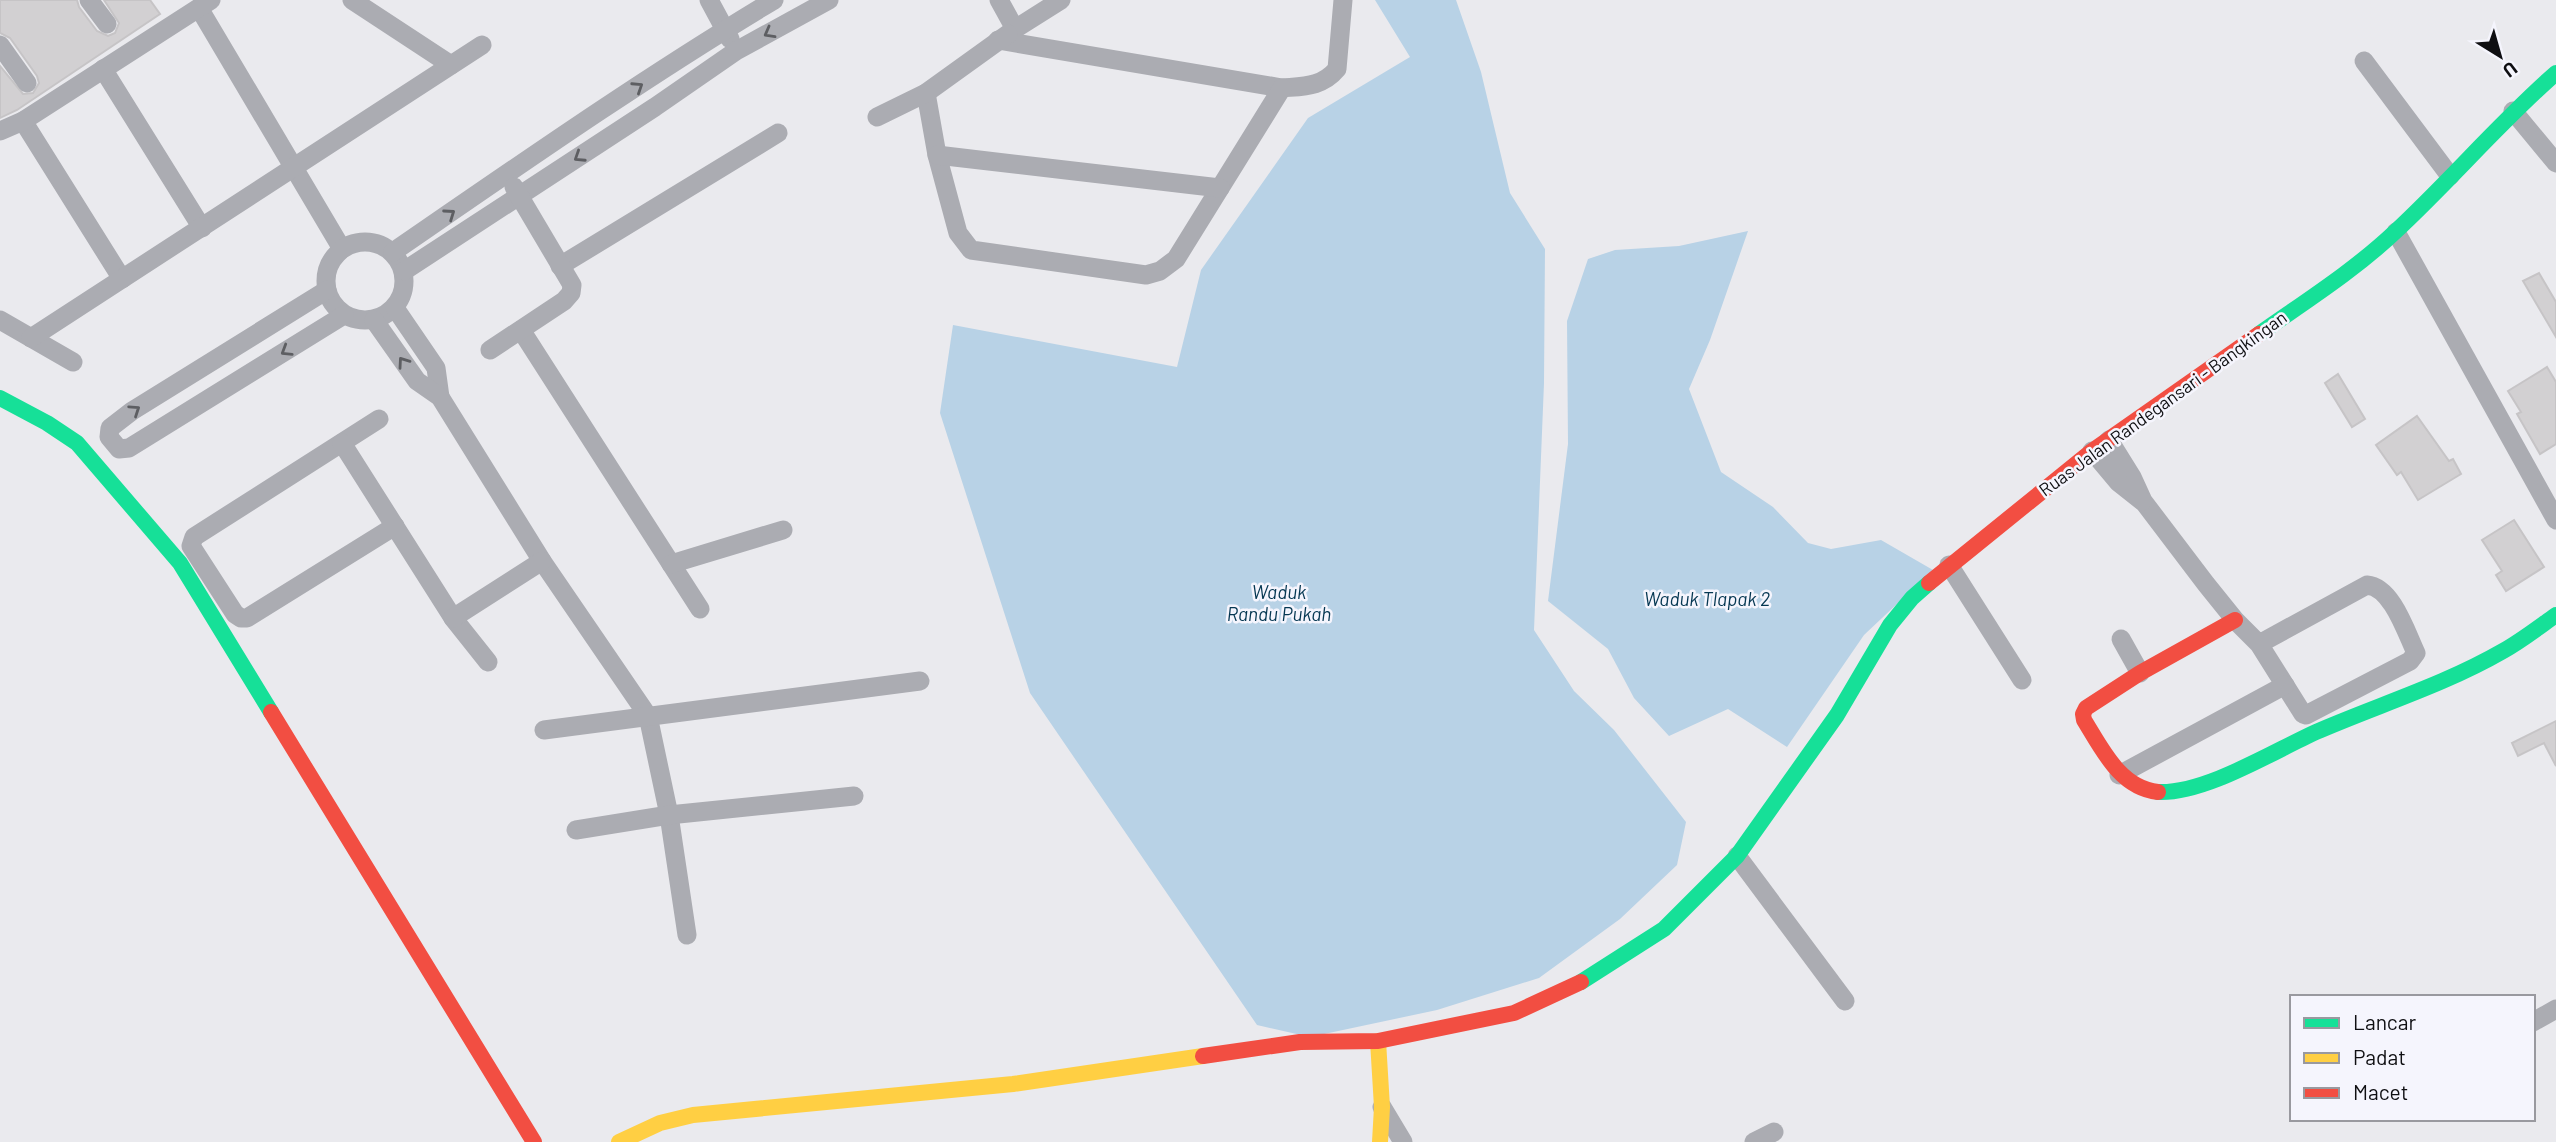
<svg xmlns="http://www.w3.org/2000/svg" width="2556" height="1142" font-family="Barlow,sans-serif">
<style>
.water{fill:#b8d2e6}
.building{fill:#d2d0d2;stroke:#c6c4c6;stroke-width:2}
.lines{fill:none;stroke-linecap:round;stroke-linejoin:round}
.street{stroke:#abacb2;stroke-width:19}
.fast{stroke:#16e098;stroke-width:16}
.slow{stroke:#ffcf43;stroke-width:16}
.jam{stroke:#f24e42;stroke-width:16}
.oneway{stroke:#5d5e62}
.labels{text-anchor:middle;stroke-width:5;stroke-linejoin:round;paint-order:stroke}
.street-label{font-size:18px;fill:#0f0f12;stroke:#f5f5fd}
.water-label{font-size:19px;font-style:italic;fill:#053752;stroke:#f5f5fd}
</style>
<rect width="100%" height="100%" fill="#eaeaee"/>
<g class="water">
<polygon points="1375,0 1456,0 1481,72 1510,193 1545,249 1544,383 1534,630 1574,691 1614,730 1686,822 1677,865 1620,919 1539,978 1437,1010 1310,1037 1257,1025 1030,693 940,413 953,325 1177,367 1201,270 1308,118 1410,57"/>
<polygon points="1748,231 1710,340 1689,389 1721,472 1773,507 1808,543 1831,549 1881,540 1933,570 1864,635 1787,747 1728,709 1669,736 1634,698 1608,649 1548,601 1568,444 1567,321 1588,259 1615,250 1679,246"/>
</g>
<g class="building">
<polygon points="0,0 77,0 79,7 97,31 108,36 115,33 119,23 104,0 150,0 160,14 17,110 0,118 0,66 23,94 33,93 39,83 37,76 10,38 0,33"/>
<polygon points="2539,273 2556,302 2556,337 2523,281"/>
<polygon points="2547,367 2556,382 2556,444 2540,454 2517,414 2521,412 2508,391"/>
<polygon points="2338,374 2365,419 2352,427 2325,383"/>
<polygon points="2417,416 2449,461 2453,459 2461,474 2418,500 2401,472 2397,475 2376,445"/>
<polygon points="2514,520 2544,567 2506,591 2496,575 2502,571 2482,540"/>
<polygon points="2556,721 2556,766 2544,743 2518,756 2512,743"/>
</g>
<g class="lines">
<g class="street">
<polyline points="89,0 107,24"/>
<polyline points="352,0 451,65"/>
<polyline points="709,0 730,39"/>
<polyline points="999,0 1015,29 1061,0"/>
<polyline points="199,8 342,249"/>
<path d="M 998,40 L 1282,88 C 1304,86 1322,87 1337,69 L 1343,0"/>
<polyline points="0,45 27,83"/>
<polyline points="2364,61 2450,176"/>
<polyline points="103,69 202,228"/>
<polyline points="926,93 937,155 958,233 971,250 1146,275 1160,271 1176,259 1282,88"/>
<polyline points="2513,111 2556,163"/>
<polyline points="877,117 926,93 1008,34"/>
<polyline points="23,121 122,279"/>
<polyline points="0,131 23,121 211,0"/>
<polyline points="937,155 1220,188"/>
<polyline points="2396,232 2556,520"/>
<circle cx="365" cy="281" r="39"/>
<path d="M 393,252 C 518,166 644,78 774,0"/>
<polyline points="560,266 778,133"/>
<polyline points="404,271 655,107 736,51 829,0"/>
<polyline points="327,290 132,411 110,428 109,437 119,449 129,448 344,315"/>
<polyline points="395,308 436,368 440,397"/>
<polyline points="0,320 73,362"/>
<polyline points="374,320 417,381 440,397 542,561 648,716 669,815 687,935"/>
<polyline points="521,330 700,609"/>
<polyline points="31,338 482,45"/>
<polyline points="490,350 564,301 571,293 572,285 514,187"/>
<polyline points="379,419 194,537 191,546 235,614 241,618 247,618 395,526"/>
<path d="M 2109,440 L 2132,477 L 2143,501 L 2206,584 L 2235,620 L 2259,644 L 2303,714 L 2306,715 L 2410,661 L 2416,653 C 2406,632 2392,587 2367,585 L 2259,644"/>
<polyline points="342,443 453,618 488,662"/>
<polyline points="2092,451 2118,482 2142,501"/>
<polyline points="671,564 783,530"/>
<polyline points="1949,565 2022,680"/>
<polyline points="453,618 542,561"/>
<polyline points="2121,639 2140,673"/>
<polyline points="544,730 920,681"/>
<polyline points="2119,775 2285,685"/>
<polyline points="576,830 669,815 854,796"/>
<polyline points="1737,856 1845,1001"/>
<polyline points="2533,1022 2556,1009"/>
<polyline points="1382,1107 1403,1142"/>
<polyline points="1754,1142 1774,1132"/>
</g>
<g class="fast">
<path d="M 2259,334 C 2306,301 2355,270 2396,231 C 2451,180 2499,123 2556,73"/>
<polyline points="0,398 47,423 77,443 180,563 271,712"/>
<path d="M 2158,792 C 2205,794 2272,752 2316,732 C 2378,705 2444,685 2503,651 C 2521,641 2539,627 2556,615"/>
<polyline points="1581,982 1664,929 1737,856 1837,715 1890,625 1912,598 1929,583"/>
</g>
<g class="slow">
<polyline points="1378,1041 1382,1107 1380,1142"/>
<polyline points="619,1142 660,1123 693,1115 1013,1084 1203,1056"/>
</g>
<g class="jam">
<polyline points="1929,583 2092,451 2259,334"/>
<polyline points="271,712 534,1142"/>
<path d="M 2158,792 C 2120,788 2102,749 2084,720 L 2083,714 L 2086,708 L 2140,673 L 2235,620"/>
<polyline points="1203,1056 1300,1042 1378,1041 1514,1013 1581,982"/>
</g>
</g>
<defs><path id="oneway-chevron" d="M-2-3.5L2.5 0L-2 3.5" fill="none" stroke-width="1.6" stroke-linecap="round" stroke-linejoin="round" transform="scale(1.75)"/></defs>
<g class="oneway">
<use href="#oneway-chevron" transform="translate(769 33) rotate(151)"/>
<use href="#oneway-chevron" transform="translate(638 87) rotate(-33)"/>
<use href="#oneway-chevron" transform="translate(579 157) rotate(147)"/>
<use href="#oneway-chevron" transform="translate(450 214) rotate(-35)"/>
<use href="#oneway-chevron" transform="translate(286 351) rotate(148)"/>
<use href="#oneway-chevron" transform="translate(403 362) rotate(-125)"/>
<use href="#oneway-chevron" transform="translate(135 410) rotate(-34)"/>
</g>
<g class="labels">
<g class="street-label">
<text transform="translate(2163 404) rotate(-36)" y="6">Ruas Jalan Randegansari - Bangkingan</text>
</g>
<g class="water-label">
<text x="1279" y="599">Waduk<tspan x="1279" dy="22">Randu Pukah</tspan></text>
<text x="1707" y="606">Waduk Tlapak 2</text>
</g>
</g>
<rect x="2290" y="995" width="245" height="126" fill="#f5f5fd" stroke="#99999f" stroke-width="2"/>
<rect x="2304" y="1018" width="35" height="10" fill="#16e098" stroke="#99999f" stroke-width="2"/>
<text x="2353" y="1030" font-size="21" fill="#0f0f12">Lancar</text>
<rect x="2304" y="1053" width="35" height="10" fill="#ffcf43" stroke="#99999f" stroke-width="2"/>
<text x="2353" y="1065" font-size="21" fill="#0f0f12">Padat</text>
<rect x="2304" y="1088" width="35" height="10" fill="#f24e42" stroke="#99999f" stroke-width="2"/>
<text x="2353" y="1100" font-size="21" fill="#0f0f12">Macet</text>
<g transform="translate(2500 56) rotate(143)" stroke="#f5f5fd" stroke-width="5" paint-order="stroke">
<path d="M0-5L12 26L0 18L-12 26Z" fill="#0f0f12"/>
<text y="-10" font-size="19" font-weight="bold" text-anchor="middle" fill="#0f0f12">U</text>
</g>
</svg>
